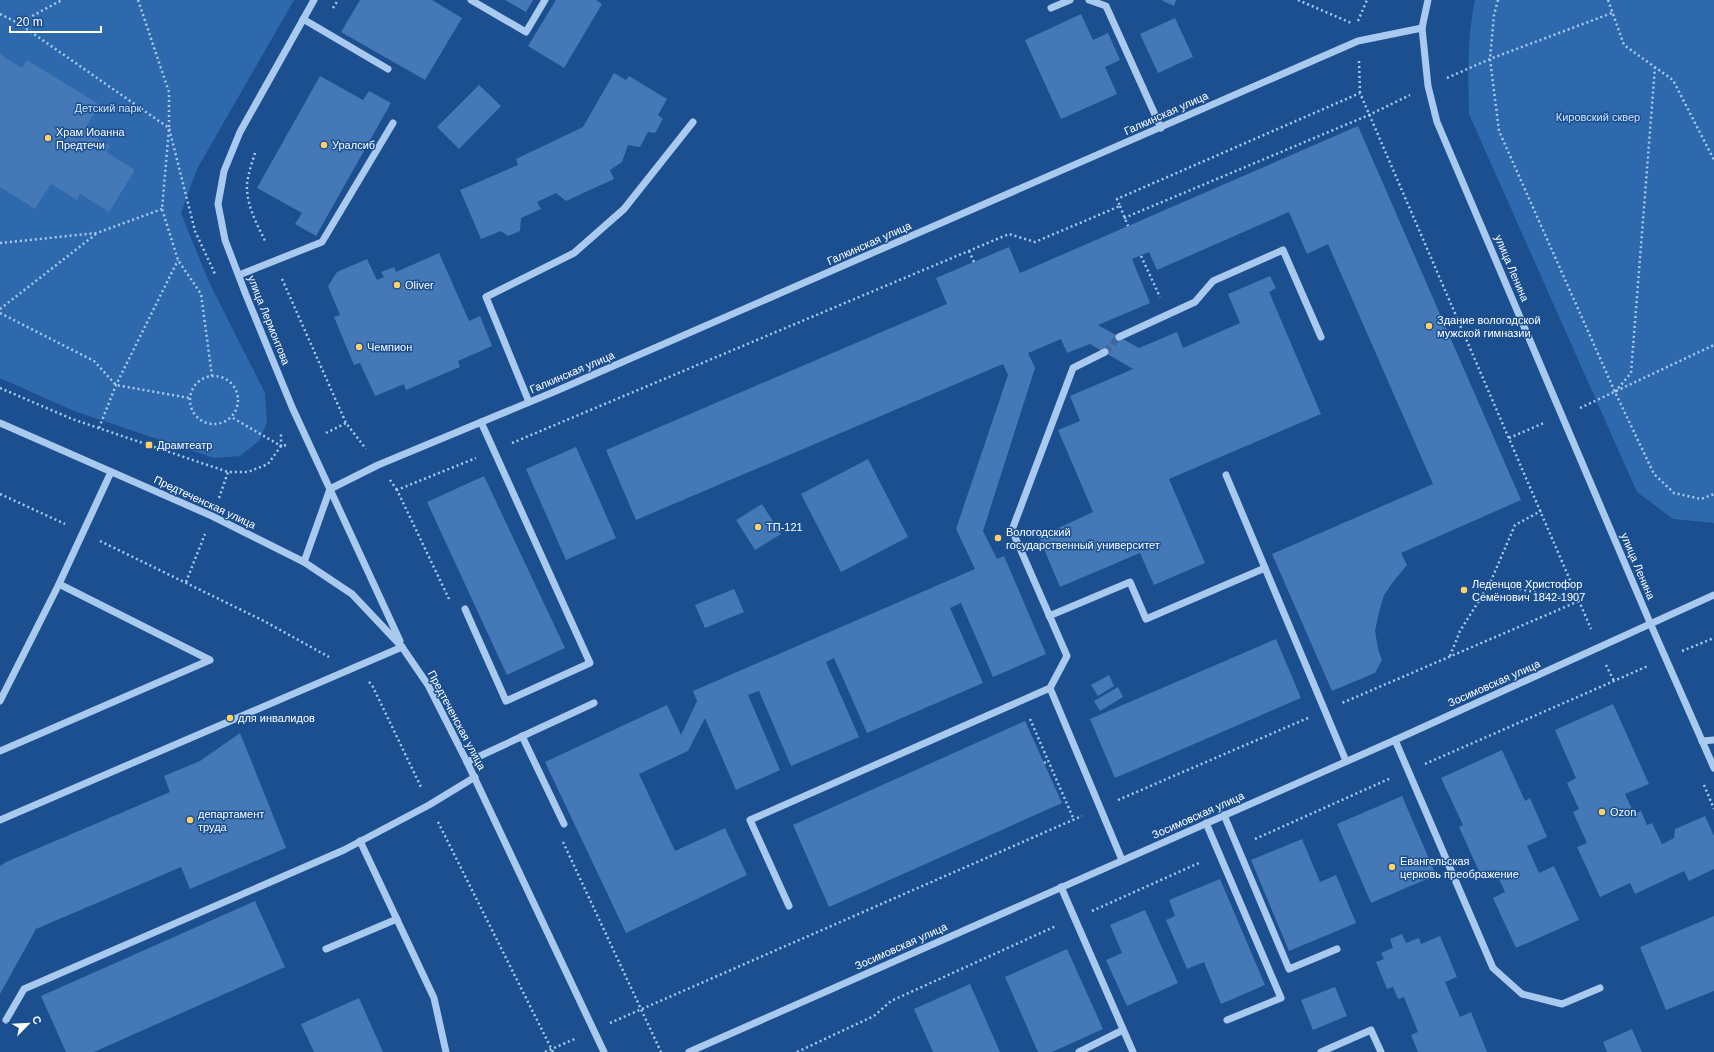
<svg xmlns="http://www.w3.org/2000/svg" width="1714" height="1052" font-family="Arial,sans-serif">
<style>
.green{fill:#2e69ad}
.building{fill:#4478b7}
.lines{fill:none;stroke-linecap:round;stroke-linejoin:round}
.minor-tunnel{stroke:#3d69a0;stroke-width:7;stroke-dasharray:7 3.5;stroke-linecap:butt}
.path{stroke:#a9c9ee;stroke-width:2.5;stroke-dasharray:2 3;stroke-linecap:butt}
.minor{stroke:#a9c9ee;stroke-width:7}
.poi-dot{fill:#ffd166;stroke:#1b4f8f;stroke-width:1.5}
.labels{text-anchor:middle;stroke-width:3;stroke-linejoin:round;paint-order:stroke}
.park-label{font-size:11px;fill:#cfe3fa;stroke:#1b4f8f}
.street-label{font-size:11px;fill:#fff;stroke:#1b4f8f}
.poi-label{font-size:11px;fill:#fff;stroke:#1b4f8f;text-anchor:start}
</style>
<rect width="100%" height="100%" fill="#1b4f8f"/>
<g class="green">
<polygon points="0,0 294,0 197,169 181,213 208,280 265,393 267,421 260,440 240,456 214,458 74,411 0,378"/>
<path d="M 1475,0 L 1714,0 L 1714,523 L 1673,519 L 1637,492 L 1469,114 C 1468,76 1467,38 1475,0 Z"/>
</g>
<g class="building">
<polygon points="360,0 432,0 462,18 425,80 341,32"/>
<polygon points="505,0 533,0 526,12"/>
<polygon points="556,0 596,0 602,4 564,68 528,46"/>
<polygon points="1161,0 1176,0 1174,6"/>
<polygon points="1081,14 1093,40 1108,33 1120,60 1105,67 1117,94 1061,119 1025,40"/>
<polygon points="1175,18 1193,57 1158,73 1140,34"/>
<polygon points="0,54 22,68 27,60 100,105 84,130 110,146 106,152 135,170 109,212 80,194 77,200 51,184 35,209 0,187"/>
<polygon points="614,73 626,80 629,76 667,99 658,115 663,119 655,133 648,132 640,147 628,145 622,162 610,170 614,179 566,201 556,193 537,202 541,209 521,218 520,231 508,236 501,231 481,239 460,190 518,165 516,159 583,127"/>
<polygon points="320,76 363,100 369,91 391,103 316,236 295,224 302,213 257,188"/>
<polygon points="479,85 501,106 459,149 437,127"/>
<polygon points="1358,126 1521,500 1401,553 1407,565 1393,582 1384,595 1379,612 1375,631 1378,649 1382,660 1375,673 1332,691 1272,554 1433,484 1328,244 1307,254 1289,212 1157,270 1149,252 1132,259 1150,303 1098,325 1139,348 1177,332 1183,348 1240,323 1228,294 1270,276 1276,288 1269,292 1321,414 1169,479 1205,563 1154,585 1140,553 1060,587 1039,537 1093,512 1058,430 1080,421 1070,396 1133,369 1090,344 1067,353 1061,339 1028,353 1035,368 983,531 997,559 1004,556 1046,654 993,677 961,603 950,608 983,683 867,733 834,658 826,662 859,737 791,766 759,691 748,695 780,770 736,790 705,718 688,751 639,774 675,851 725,828 747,875 626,933 545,762 667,705 681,735 697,701 693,691 975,569 956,529 1008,375 1003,364 636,520 606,450 947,304 936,278 1009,247 1020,273"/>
<polygon points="439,253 469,321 480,316 492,346 458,361 460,367 406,390 404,384 375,396 360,363 354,365 334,317 340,315 328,286 337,272 367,259 377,280 384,277 381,272 394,267 396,272"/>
<polygon points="576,447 616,538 566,560 526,469"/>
<polygon points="868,459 908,537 841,572 801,494"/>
<polygon points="484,476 565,648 507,675 427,502"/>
<polygon points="762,504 781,534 755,550 736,520"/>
<polygon points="734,589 744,612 705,628 695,605"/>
<polygon points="1276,639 1301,698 1115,778 1090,719"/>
<polygon points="1109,675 1114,686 1098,696 1091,685"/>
<polygon points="1118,687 1123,697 1100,711 1094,701"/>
<polygon points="1613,704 1649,784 1625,794 1634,814 1641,811 1647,825 1652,823 1662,844 1674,838 1675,829 1705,816 1714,836 1714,869 1689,881 1684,871 1635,894 1630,883 1600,897 1577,847 1587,843 1573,812 1579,809 1567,783 1576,778 1555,730"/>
<polygon points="1025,721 1062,803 829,907 793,825"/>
<polygon points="240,733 286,848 190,889 181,867 36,929 0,994 0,866 6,862 170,792 164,776 200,761"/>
<polygon points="1502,750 1525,801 1530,798 1547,837 1527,846 1539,873 1554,866 1579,920 1516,948 1493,898 1505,892 1495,870 1481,876 1459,827 1463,825 1441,778"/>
<polygon points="1402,796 1436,875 1371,903 1337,824"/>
<polygon points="1302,839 1320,882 1336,875 1356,923 1289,951 1251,860"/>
<polygon points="1220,879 1265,985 1221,1004 1204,962 1187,969 1166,920 1175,916 1169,900"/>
<polygon points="255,901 285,967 94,1052 66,1052 41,996"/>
<polygon points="1145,910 1178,983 1127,1006 1106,960 1122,953 1110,925"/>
<polygon points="1714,916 1714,991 1666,1010 1640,947"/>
<polygon points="1402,934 1406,943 1419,938 1421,944 1440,936 1457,977 1445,982 1460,1017 1471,1012 1487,1052 1418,1052 1411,1035 1418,1032 1404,997 1398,999 1393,987 1387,989 1376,962 1384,959 1381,953 1393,948 1390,939"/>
<polygon points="1067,949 1103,1029 1052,1052 1038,1052 1005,977"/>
<polygon points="970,984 1000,1052 933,1052 914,1009"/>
<polygon points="1335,987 1347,1016 1313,1030 1301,1000"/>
<polygon points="359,998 383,1052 314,1052 301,1024"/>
<polygon points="1632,1029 1642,1052 1607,1052 1603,1042"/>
</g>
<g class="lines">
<polyline class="minor-tunnel" points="1105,352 1119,337"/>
<g class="path">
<polyline points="138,0 169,92 169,128 162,209 178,260 201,294 212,376"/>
<polyline points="1298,0 1351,23"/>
<polyline points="1498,0 1494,15 1490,59 1499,131 1615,392 1654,474 1674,493 1701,499 1714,494"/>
<polyline points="1608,0 1624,45 1673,80 1714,160"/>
<polyline points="333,8 338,0"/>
<polyline points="0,14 18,23 169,128 195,231 215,274"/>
<polyline points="1358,21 1367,0"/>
<polyline points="19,23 62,0"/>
<polyline points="1359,61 1360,92"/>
<polyline points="1447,78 1490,59 1612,13"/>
<path d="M 255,153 C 252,163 248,174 247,184 C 246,205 257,224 266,243"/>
<polyline points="1120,206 1128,226"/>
<polyline points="1124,218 1369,115 1410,95"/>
<polyline points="0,243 97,233 162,209"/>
<polyline points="969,251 974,262"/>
<polyline points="1141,256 1160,297"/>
<polyline points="282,279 346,423 366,449"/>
<polyline points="0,309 96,234"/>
<polyline points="0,313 94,361 116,385 189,398"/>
<circle cx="214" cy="400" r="24"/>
<polyline points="0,388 72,419 228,472 248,472 268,464 281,446 287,445"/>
<polyline points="1615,392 1631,373 1655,67"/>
<polyline points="1580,408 1714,345"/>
<polyline points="233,418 281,446 281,432"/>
<polyline points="99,428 116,385 178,260"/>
<polyline points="326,433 346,423"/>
<polyline points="1509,438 1544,423"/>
<polyline points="512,443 1009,234 1035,242 1120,206 1117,199 1360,93 1579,601 1342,703"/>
<polyline points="390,480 397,490"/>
<polyline points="0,494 65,524"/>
<polyline points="219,498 228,472"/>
<polyline points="100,541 264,621 329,657"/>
<polyline points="186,582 205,534"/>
<polyline points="1490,583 1579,601 1591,629"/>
<polyline points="449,599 397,490 476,458"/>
<polyline points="1682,651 1714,638"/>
<polyline points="1450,656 1460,631 1490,583 1515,525 1541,511"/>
<polyline points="1606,665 1614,681"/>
<polyline points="369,682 372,685 421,787"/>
<polyline points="1030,719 1074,820"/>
<polyline points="1044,763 1048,761"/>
<polyline points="1425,764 1648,666"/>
<polyline points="1704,785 1714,809"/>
<polyline points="1118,800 1308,718"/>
<polyline points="438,822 553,1052"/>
<polyline points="1255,839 1391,778"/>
<polyline points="563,842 661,1052"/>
<polyline points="1092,911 1201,862"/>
<polyline points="610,1023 1082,816"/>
<polyline points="545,1052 577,1038"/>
<polyline points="797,1052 874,1016 891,1001 1056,926"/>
</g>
<g class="minor">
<polyline points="314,0 240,132 224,171 218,204 225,240 246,295 292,407 400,641"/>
<polyline points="471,0 526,32 545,0"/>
<polyline points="1089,0 1106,6 1161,128"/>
<polyline points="1428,0 1422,28 1428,86 1437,122 1651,625 1714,768"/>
<polyline points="1051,8 1070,0"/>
<polyline points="303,19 388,69"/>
<polyline points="239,275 322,242 393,123"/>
<polyline points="1119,337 1195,302 1213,281 1283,250 1321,337"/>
<polyline points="529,402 486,297 574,253 624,209 693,122"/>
<polyline points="0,423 212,516 304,562 352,594 402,647 428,685 467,762 604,1052"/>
<polyline points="1226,475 1346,761"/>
<polyline points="330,489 378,465 556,391 1358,41 1422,28"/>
<polyline points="304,562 330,489"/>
<polyline points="465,609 506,701 590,663 481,422"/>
<polyline points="1049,616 1130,582 1146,619 1265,568"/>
<polyline points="1050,688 1067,656 1012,530 1073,368 1105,352"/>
<polyline points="0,701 59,584 111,472"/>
<polyline points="522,736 564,824"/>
<polyline points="1395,740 1493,968 1522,994 1562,1004 1600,988"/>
<polyline points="1702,741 1714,740"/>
<polyline points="0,751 210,660 59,584"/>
<polyline points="467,762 594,703"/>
<polyline points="1224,815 1289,969 1337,949"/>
<polyline points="0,820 402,647"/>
<polyline points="1206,823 1281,998 1227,1020"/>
<polyline points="360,841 434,998 446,1052"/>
<polyline points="1061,887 1133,1052"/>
<polyline points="789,906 750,820 1050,688 1122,860"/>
<polyline points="326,949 397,919"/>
<polyline points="6,1020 24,989 344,850 429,805 475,777"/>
<polyline points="689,1052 1395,740 1714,595"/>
<polyline points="1079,1052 1123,1030"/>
<polyline points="1321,1052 1371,1030 1381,1052"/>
</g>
</g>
<g class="poi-dot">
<circle cx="48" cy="138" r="4"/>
<circle cx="324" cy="145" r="4"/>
<circle cx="397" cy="285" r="4"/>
<circle cx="1429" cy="326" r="4"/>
<circle cx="359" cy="347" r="4"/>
<rect x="145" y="441" width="8" height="8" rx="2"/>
<circle cx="758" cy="527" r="4"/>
<circle cx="998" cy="538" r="4"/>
<circle cx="1464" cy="590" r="4"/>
<circle cx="230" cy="718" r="4"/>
<circle cx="1602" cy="812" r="4"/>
<circle cx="190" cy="820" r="4"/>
<circle cx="1392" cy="867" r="4"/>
</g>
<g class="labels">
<g class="park-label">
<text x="108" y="112">Детский парк</text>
<text x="1598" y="121">Кировский сквер</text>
</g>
<g class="street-label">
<text transform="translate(1166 113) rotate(-24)" y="4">Галкинская улица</text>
<text transform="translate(869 243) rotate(-24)" y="4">Галкинская улица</text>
<text transform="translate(1512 268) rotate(67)" y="4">улица Ленина</text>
<text transform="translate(269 320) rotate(68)" y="4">улица Лермонтова</text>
<text transform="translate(572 372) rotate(-23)" y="4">Галкинская улица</text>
<text transform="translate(205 502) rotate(25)" y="4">Предтеченская улица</text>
<text transform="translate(1638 566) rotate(67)" y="4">улица Ленина</text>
<text transform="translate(1494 683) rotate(-24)" y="4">Зосимовская улица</text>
<text transform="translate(457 720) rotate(62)" y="4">Предтеченская улица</text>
<text transform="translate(1198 815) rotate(-24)" y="4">Зосимовская улица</text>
<text transform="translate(901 946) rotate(-24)" y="4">Зосимовская улица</text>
</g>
<g class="poi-label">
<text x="56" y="136">Храм Иоанна<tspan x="56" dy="13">Предтечи</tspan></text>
<text x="332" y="149">Уралсиб</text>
<text x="405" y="289">Oliver</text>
<text x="1437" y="324">Здание вологодской<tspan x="1437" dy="13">мужской гимназии</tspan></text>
<text x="367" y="351">Чемпион</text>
<text x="157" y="449">Драмтеатр</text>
<text x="766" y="531">ТП-121</text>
<text x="1006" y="536">Вологодский<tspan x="1006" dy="13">государственный университет</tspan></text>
<text x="1472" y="588">Леденцов Христофор<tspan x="1472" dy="13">Семёнович 1842-1907</tspan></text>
<text x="238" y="722">для инвалидов</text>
<text x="1610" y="816">Ozon</text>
<text x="198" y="818">департамент<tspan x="198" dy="13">труда</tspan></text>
<text x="1400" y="865">Евангельская<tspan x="1400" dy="13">церковь преображение</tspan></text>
</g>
</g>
<g transform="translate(28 1024) rotate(66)" stroke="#1b4f8f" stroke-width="3" paint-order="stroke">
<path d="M0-3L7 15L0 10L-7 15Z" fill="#ffffff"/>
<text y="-6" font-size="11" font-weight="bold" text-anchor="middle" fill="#ffffff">С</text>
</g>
<path d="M10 26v6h91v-6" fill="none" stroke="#ffffff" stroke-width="2"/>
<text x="16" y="26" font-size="12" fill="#ffffff" stroke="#1b4f8f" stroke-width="3" paint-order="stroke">20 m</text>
</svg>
